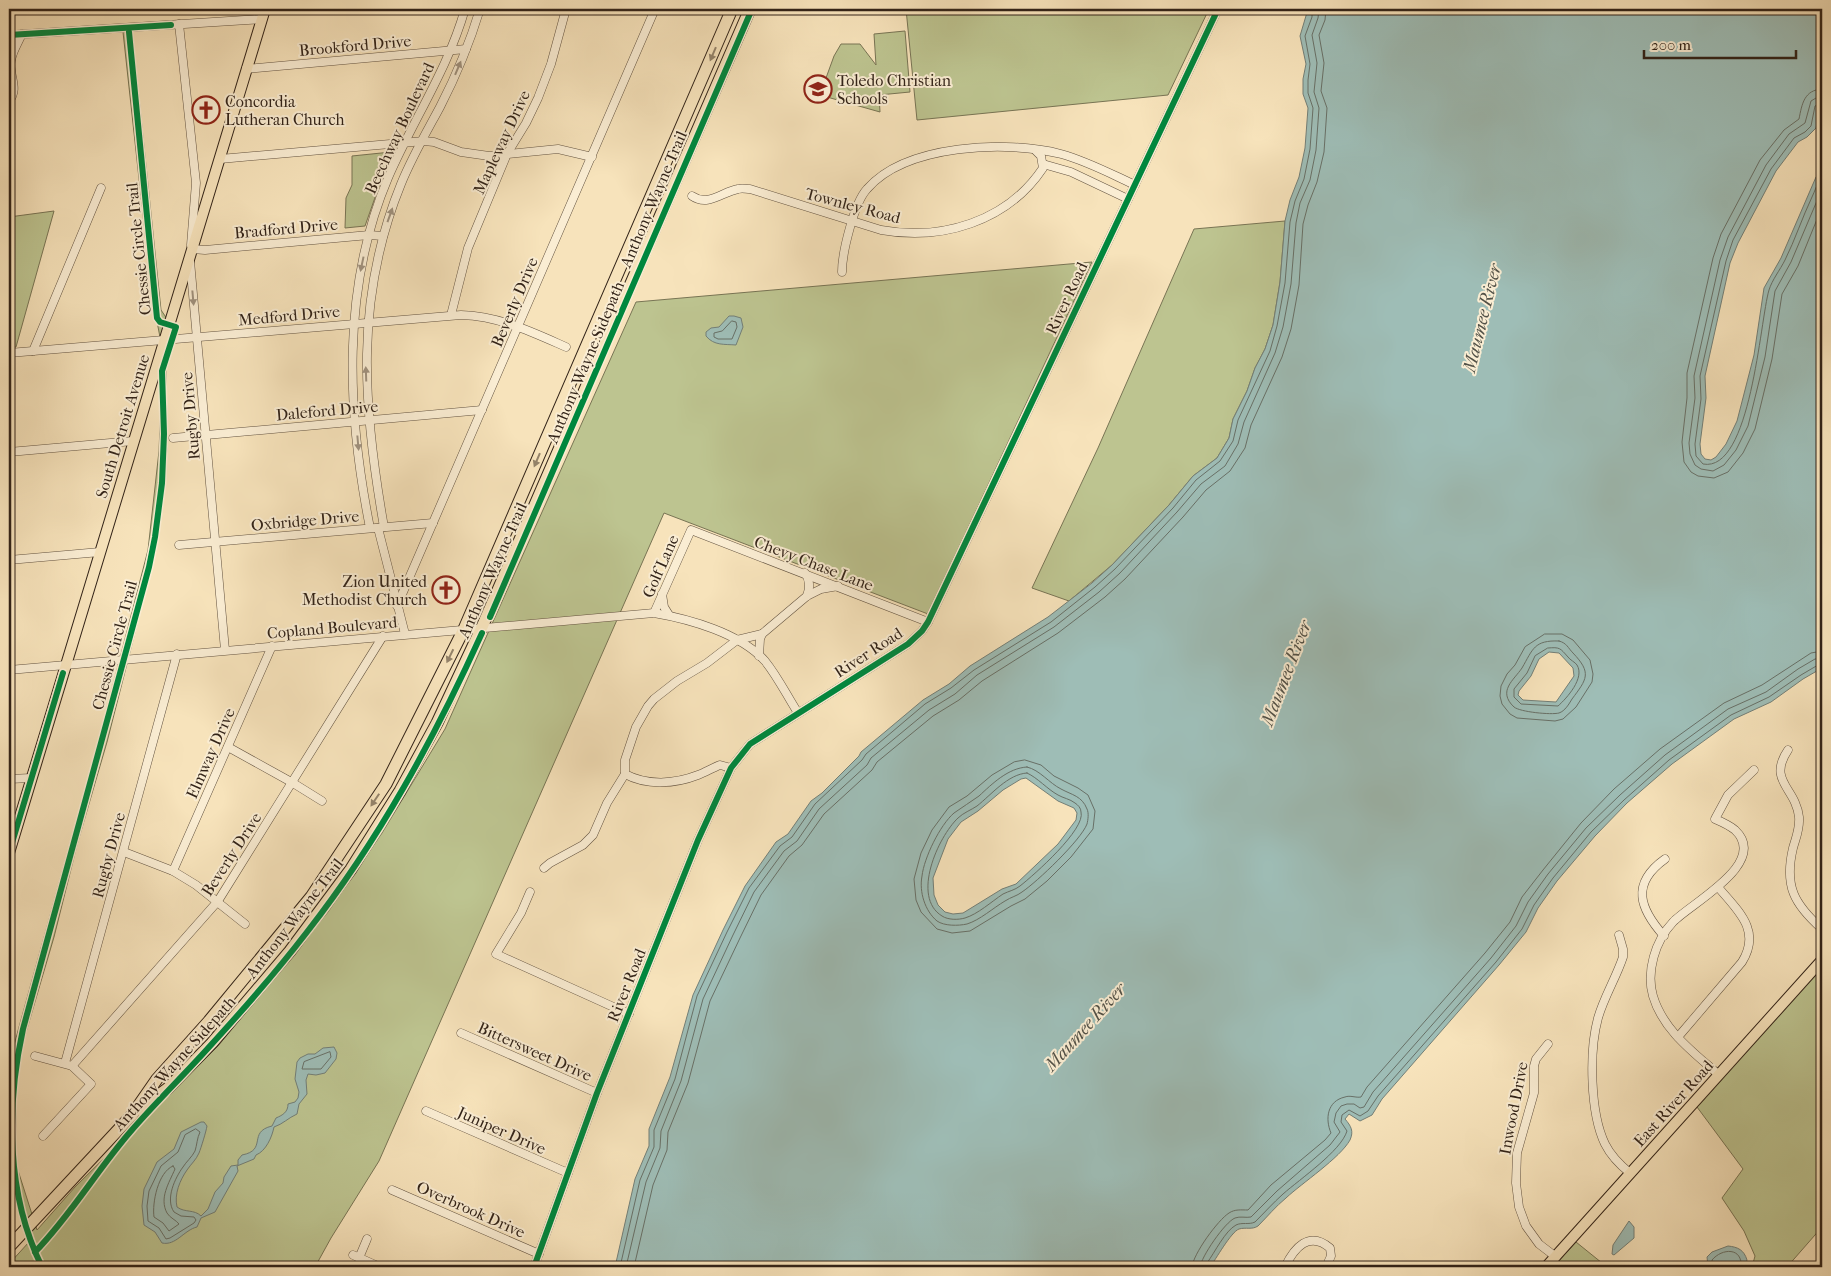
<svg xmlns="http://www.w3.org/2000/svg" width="1831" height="1276" font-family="'IM FELL French Canon',serif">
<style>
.green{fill:#bdc490;stroke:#787454}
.water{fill:#9ebdb6;stroke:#737f77;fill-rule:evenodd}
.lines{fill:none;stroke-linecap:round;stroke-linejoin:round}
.shore{stroke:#687067;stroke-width:1}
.minor-casing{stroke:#635341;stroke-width:9}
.major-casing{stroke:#322318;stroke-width:12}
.highway-casing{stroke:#322318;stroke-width:13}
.minor{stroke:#faedd3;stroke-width:8}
.major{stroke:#f7e3bb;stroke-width:10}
.highway{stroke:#f7e3bb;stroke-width:11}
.rail-casing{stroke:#322318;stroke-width:3}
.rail{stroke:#faedd3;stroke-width:1;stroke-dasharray:4;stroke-linecap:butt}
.cycleway-casing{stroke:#faedd3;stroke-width:9}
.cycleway{stroke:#00873e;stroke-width:6}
.oneway{fill:#94836a}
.oneway2{fill:#a0927f}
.labels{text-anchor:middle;stroke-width:4;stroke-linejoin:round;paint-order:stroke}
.street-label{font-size:16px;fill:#322318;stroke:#faedd3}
.poi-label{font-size:16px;fill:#322318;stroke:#faedd3;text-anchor:start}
.water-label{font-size:18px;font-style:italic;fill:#525147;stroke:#faedd3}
</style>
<rect width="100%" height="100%" fill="#f7e3bb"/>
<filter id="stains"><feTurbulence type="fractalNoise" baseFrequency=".004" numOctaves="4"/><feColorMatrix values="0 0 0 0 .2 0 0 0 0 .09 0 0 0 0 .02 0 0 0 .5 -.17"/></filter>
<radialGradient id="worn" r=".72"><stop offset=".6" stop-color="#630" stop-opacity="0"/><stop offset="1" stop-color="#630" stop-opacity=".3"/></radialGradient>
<g class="green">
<polygon points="906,9 1209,9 1168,95 917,120"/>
<polygon points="132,31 161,310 176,332 166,361 167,449 156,550 107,742 77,845 54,937 17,1063 15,1161 37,1230 75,1187 218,1046 328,912 382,833 445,729 636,302 1092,262 928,614 664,513 379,1161 331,1238 315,1267 9,1267 9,1264 29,1242 9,1164 9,1071 11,1056 98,743 148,550 159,451 163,353 155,311 148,261 123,32"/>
<polygon points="905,31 910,92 879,95 880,112 827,97 822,89 834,56 841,44 860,44 876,65 874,34"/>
<polygon points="391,152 365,226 345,228 346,198 352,185 352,156"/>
<polygon points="54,211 16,347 9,348 9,217"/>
<polygon points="1285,221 1280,282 1273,325 1265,349 1255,368 1247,391 1233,419 1229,438 1217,458 1193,476 1169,505 1112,565 1069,601 1032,588 1098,448 1194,229"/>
<polygon points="1822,967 1822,1227 1787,1267 1752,1267 1755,1256 1744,1231 1722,1198 1743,1169 1697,1107"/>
<polygon points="1576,1242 1607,1267 1553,1267"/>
</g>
<g class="water">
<path d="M 1308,9 L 1822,9 L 1822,98 L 1816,128 L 1807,137 L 1798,142 L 1776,171 L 1738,243 L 1730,263 L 1705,376 L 1706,398 L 1700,444 L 1701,454 L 1705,459 L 1711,460 L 1716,457 L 1726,444 L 1737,421 L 1754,355 L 1764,288 L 1781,258 L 1816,177 L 1822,170 L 1822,668 L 1803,679 L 1771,702 L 1734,719 L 1672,764 L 1627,803 L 1595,836 L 1557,881 L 1538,908 L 1526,932 L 1499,965 L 1382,1099 L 1372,1115 L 1360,1121 L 1349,1114 L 1345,1119 C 1351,1126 1354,1131 1350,1140 C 1340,1158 1302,1183 1286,1198 C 1276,1206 1267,1217 1258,1226 C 1252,1230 1246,1227 1239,1229 C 1231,1232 1216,1259 1210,1267 L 615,1267 L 635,1179 L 649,1146 L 649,1129 L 670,1077 L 693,995 L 723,930 L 745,886 L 776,842 L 788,834 L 811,801 L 822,793 L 859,756 L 861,752 L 923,700 L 949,684 L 970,666 L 1048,617 L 1092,583 L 1112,565 L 1169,505 L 1193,476 L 1217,458 L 1229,438 L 1233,419 L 1247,391 L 1255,368 L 1265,349 L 1273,325 L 1280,282 L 1285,221 L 1290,200 L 1299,177 L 1305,148 L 1308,108 L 1303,94 L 1303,79 L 1306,64 L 1300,36 ZM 1549,652 L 1559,653 L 1573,668 L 1574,676 L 1556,702 L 1523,700 L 1518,695 L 1519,691 L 1531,676 L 1539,659 ZM 1026,778 L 1058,801 L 1074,808 L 1077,813 L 1076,820 L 1058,844 L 1016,884 L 1002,889 L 963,913 L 953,914 L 945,912 L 938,905 L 934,895 L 933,878 L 948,839 L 961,822 L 978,811 L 1003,790 L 1021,779 Z"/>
<path d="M 729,316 L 734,316 L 741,318 L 743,327 L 736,345 C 725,344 714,346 706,336 L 706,332 L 711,328 L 719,327 Z"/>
<path d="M 334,1047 L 337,1053 L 336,1059 L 325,1073 L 316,1075 L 308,1074 L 306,1080 L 307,1094 L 299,1104 L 297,1114 C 288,1118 283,1124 274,1127 C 272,1137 266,1151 256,1155 L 254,1159 L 237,1166 L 238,1171 L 215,1212 L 201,1218 L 197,1227 C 184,1230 176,1246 162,1243 L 155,1232 L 144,1225 L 142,1206 L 144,1189 L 157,1162 L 174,1149 L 181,1132 L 201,1122 L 204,1122 L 207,1126 C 206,1132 201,1148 199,1153 C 196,1160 191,1164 187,1170 C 180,1180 174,1194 177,1207 C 185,1213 194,1209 201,1216 L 208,1209 L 215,1192 L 223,1183 L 224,1177 L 231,1166 L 238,1165 L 238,1160 L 242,1155 C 268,1150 247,1132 272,1126 L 276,1118 C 283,1115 288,1112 288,1104 L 295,1102 L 298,1098 L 299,1092 L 295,1079 L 297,1062 L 300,1058 L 308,1054 L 315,1054 L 323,1048 Z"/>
<polygon points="1629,1221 1634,1227 1634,1238 1614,1255 1612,1254 1613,1245"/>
<path d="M 1728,1246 C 1738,1247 1744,1250 1747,1260 L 1745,1267 L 1708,1267 L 1707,1257 L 1712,1252 Z"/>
</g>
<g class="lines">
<g class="shore">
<path d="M 1822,89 C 1804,90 1802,104 1799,119 L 1784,130 L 1760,160 L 1721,234 L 1713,258 L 1687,373 L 1687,398 L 1682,442 L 1684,462 L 1691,472 L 1698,476 L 1714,478 L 1728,472 L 1743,453 L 1755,429 L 1772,359 L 1782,294 L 1798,266 L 1822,207"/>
<polyline points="1822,97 1816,98 1811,101 1805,123 1789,134 1766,165 1728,237 1720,260 1694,376 1695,398 1689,443 1690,454 1695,465 1701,469 1713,471 1724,465 1736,450 1748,426 1765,357 1775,291 1791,262 1822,189"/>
<path d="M 1822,103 L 1815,106 L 1811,126 L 1805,132 L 1794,138 L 1771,169 L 1733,240 L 1726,261 L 1700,376 L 1701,399 L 1695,444 L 1696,456 L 1703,464 C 1751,473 1760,320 1769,290 C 1772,280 1780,270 1785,260 C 1795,240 1802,218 1812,197 C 1815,191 1817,183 1822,177"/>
<polygon points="732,321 736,322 737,327 732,339 718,339 714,337 714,333 722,331"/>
<polygon points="1545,634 1562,634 1573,640 1590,660 1593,674 1592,682 1576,707 1563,719 1555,721 1517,718 1510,714 1502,704 1500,696 1501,686 1507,674 1515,665 1525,647"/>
<path d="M 1559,641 C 1567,643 1568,648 1573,653 C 1592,673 1587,679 1572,699 C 1569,704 1565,711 1559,713 C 1551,715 1520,712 1514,707 C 1497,691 1514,680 1522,668 C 1533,649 1534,640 1559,641 Z"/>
<path d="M 1548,648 C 1560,647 1560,648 1568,657 C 1570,660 1575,662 1577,665 C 1585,678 1567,698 1558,706 L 1521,704 L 1514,697 L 1514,689 L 1527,673 L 1535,656 Z"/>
<polygon points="1025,760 1041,765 1054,776 1078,788 1088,795 1095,811 1093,829 1071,857 1047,881 1025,899 1011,906 970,931 952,933 937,929 921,912 916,900 914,879 921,853 932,830 949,807 967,796 992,775 1014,762"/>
<path d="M 1027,767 C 1040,770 1049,783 1061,789 C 1072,795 1082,796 1087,809 C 1089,813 1088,820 1087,824 C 1081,840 1037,882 1022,892 C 1017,896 1011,897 1005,901 C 993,908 980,920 967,924 C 958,926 944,926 937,921 C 925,911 919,892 922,876 C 924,858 940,825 954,813 C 962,807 971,802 979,796 C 992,784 1008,768 1027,767 Z"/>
<path d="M 1027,773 C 1038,778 1047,789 1058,795 C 1063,798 1070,799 1075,803 C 1078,805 1081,808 1081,812 C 1086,829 1034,875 1020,886 C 1015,890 1009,891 1003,894 C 991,902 978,914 965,918 C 958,920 948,920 942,916 C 911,897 938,837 958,818 C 963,813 971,810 977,806 C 991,795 1008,774 1027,773 Z"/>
<polygon points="330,1052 331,1057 321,1069 302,1069 304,1062"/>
<path d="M 196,1129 L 200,1132 C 197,1138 197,1145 195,1151 C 192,1157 186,1162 183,1167 C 175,1178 165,1199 174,1212 L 181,1216 L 194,1217 L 196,1220 L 194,1223 L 170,1238 L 166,1239 L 159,1228 L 148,1221 L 147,1206 L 149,1191 L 161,1166 L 178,1152 L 185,1135 Z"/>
<path d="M 173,1166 L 175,1169 C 169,1183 159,1198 167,1213 C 170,1218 176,1220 179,1224 L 169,1231 L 163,1223 L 154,1217 C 152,1203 158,1172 173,1166 Z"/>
<polyline points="620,1267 640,1180 654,1147 654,1130 675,1079 697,996 727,932 749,888 780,846 792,837 815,804 862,760 866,754 925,704 951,688 974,670 1051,622 1095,587 1115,569 1173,508 1196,480 1220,461 1233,441 1238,420 1270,351 1277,326 1285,283 1290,222 1295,201 1304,179 1310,149 1313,108 1308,93 1308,80 1310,64 1305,36 1312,17 1312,9"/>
<polyline points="626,1267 646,1182 660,1148 661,1131 681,1081 703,999 733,935 754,892 784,851 797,841 819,809 867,765 871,758 929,710 955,694 977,675 1054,627 1099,592 1120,573 1177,512 1201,484 1225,466 1238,444 1244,422 1275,353 1283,327 1291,284 1296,223 1300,203 1310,180 1316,150 1319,108 1314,92 1317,63 1312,35 1318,18 1319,9"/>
<polyline points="634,1267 653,1185 667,1150 668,1132 688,1083 710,1001 740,938 761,895 789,856 802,845 824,814 872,770 877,762 933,716 959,700 982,681 1058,633 1105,597 1125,579 1183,517 1206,490 1230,471 1245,448 1251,425 1282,357 1291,329 1299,285 1303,224 1308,205 1317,182 1324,152 1327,108 1321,91 1324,63 1319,35 1325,20 1326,9"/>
<path d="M 1192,1267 C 1193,1254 1218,1220 1229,1213 C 1235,1209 1241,1210 1248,1210 L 1271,1185 L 1325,1140 L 1331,1133 C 1325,1119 1327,1101 1345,1097 C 1350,1095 1356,1098 1361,1097 L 1367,1087 L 1485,953 L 1510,922 L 1522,897 L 1543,870 L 1581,823 L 1614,789 L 1660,749 L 1724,703 L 1762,685 L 1811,653 L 1822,651"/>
<path d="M 1200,1267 C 1201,1257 1225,1222 1235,1218 C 1240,1216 1246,1218 1251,1217 L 1277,1191 L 1330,1145 L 1340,1132 L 1334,1122 L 1336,1113 L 1341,1106 L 1347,1104 L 1354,1104 L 1360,1108 L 1364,1107 L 1373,1092 L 1491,958 L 1516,926 L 1528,902 L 1548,874 L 1586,828 L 1620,795 L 1665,755 L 1728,709 L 1766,692 L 1798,669 L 1815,659 L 1822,658"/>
<path d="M 1206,1267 L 1207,1263 C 1215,1252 1225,1231 1236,1225 C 1242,1222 1249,1225 1255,1222 C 1264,1213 1273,1203 1283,1194 C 1300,1179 1341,1151 1347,1131 L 1341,1122 L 1342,1115 L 1349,1110 L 1360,1116 L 1368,1111 L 1378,1096 L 1496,962 L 1522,929 L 1534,905 L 1553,878 L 1591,832 L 1624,800 L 1669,760 L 1731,715 L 1769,697 L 1801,675 L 1818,665 L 1822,664"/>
<path d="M 1713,1267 L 1712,1260 C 1722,1248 1743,1247 1741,1267"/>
</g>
<g class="minor-casing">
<g id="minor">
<polyline points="179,24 196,183 191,245"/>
<polyline points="9,35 262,19"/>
<polyline points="246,69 466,49"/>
<path d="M 9,101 C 20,88 8,75 11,60 C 13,50 18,43 22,34"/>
<polyline points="220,159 424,141 434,142 461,152 489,156 558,149 592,157"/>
<polyline points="1043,164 1071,172 1128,199"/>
<path d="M 692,196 C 708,207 722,192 738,189 C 742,188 746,189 750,189 L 881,230 C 941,241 1007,222 1043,168 L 1041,156 L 1035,150"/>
<polyline points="192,249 205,250 369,235 383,236"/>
<polyline points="190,261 225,650"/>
<path d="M 842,272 C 842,253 854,203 867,189 C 906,144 1007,140 1061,154 C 1087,161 1111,174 1135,185"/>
<polyline points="451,315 468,248 507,154 526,123 538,98 551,64 566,9"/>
<polyline points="33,351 101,188"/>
<path d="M 9,353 L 461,315 C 499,316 532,332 566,347"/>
<polyline points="173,438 482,410"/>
<polyline points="9,452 133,441"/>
<path d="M 384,527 C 363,408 354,299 401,184 C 412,157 426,133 440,107 C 456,76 470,42 480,9"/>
<path d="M 370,528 C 347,412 341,289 388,178 C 413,120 448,69 465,9"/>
<polyline points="378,528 405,634"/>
<polyline points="179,545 433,523"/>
<polyline points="9,560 100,552"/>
<path d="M 805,573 C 810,580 810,588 807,596"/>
<polyline points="662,594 664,607 669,615"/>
<polyline points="397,606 655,9"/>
<polyline points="654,613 691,530 928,622"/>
<polyline points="759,656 760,639 762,634"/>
<path d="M 9,670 L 654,613 C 689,619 740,633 765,661 C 778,677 787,696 798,713"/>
<polyline points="228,747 293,783 322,801"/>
<path d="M 1788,750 C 1767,781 1796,788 1799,817 C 1800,829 1796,837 1793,848 C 1784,886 1794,904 1822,929"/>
<path d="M 625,774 C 647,786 675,784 698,775 C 706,772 712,768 720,765 L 731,768"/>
<polyline points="9,779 31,778"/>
<polyline points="124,852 173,871 196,885 245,924"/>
<polyline points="544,868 550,863 583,845 593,835 607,803 625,774 625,760 636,727 648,706 654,699 677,681 707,663 737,640 762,634 807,596 821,589 838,586"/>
<polyline points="173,871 272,646"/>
<polyline points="530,892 521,913 496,954 629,1014"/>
<path d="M 1619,935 L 1623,949 L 1623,957 C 1616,978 1604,997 1598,1018 C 1589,1051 1590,1113 1605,1144 C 1611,1156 1620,1165 1630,1173"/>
<path d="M 1664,936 C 1640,909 1630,884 1665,859"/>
<polyline points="461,1033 597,1093"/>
<path d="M 1678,1037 L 1742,962 C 1762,930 1737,910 1718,887"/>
<polyline points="1548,1044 1536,1059 1534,1066 1534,1093 1517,1153 1516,1183 1519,1207 1526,1226 1539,1244 1556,1257"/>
<polyline points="35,1056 72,1066 91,1084 43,1136"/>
<polyline points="65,1063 177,654"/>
<polyline points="72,1066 218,901 383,636"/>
<path d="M 1718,1074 C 1693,1052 1663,1030 1653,996 C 1646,972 1655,941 1673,922 C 1691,903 1770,863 1735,830 C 1729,825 1722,822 1715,819 L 1728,795 L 1754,770"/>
<polyline points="426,1111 568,1173"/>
<polyline points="392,1190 539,1254"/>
<polyline points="353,1255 380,1267"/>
<polyline points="359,1258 367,1239"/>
<polyline points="534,1267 597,1093 698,840 731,768 750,744 908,644 922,631 928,622 1218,9"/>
<path d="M 1285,1267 C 1294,1248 1309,1230 1330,1248 L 1331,1256 L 1326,1267"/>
</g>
</g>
<g class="major-casing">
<g id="major">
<polyline points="9,853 265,9"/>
<polyline points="1546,1267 1822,960"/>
</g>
</g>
<g class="highway-casing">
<g id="highway">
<polyline points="139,1110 167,1089 212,1043 290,951 351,869 400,791 437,723 482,627 750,9"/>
<polyline points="9,1247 132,1115 157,1079 209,1021 311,897 386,784 464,629 732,9"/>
</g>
</g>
<use href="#minor" class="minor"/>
<use href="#major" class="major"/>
<use href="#highway" class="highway"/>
<g class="rail-casing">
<polyline id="rail" points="1820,1267 1822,1265"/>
</g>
<use href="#rail" class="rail"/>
<g class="cycleway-casing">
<g id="cycleway">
<polyline points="9,35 171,25"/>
<polyline points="490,617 752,9"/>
<polyline points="9,853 63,673"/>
<path d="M 35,1252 C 71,1215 97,1170 131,1131 C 156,1102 184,1075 210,1046 C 243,1010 277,971 307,932 C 379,840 434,739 482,633"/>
<path d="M 42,1267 C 6,1194 6,1107 23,1029 L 149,567 L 155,537 L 162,483 L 164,434 L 162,371 L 176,327 L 160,322 L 157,318 L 129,32"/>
<polyline points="534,1267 597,1093 698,840 731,768 750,744 908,644 922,631 928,622 1218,9"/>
</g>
</g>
<use href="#cycleway" class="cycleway"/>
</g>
<defs><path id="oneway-solid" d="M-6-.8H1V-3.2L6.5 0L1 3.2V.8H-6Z" transform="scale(1.25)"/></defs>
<g class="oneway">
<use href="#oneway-solid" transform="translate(713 54) rotate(113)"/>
<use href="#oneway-solid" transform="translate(537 460) rotate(113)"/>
<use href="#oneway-solid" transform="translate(450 656) rotate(116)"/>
<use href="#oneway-solid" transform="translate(375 800) rotate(124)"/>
</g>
<g class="oneway2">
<use href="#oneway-solid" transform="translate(458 68) rotate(-67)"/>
<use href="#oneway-solid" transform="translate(390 215) rotate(-70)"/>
<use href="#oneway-solid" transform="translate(362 264) rotate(102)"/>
<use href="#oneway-solid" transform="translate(193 298) rotate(85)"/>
<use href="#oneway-solid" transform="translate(366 374) rotate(-92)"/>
<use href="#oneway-solid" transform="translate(358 443) rotate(85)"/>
</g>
<defs>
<g id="school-ring" transform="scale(1.4375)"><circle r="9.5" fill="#faedd3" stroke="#8f2418" stroke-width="1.5"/><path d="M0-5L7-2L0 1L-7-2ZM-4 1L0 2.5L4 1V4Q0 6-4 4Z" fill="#8f2418"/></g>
<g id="church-ring" transform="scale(1.4375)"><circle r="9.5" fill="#faedd3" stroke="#8f2418" stroke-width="1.5"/><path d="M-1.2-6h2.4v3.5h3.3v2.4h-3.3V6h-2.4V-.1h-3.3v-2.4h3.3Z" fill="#8f2418"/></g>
</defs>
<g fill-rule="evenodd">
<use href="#school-ring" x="818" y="89"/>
<use href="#church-ring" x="206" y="110"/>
<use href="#church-ring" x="446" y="590"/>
</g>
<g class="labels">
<g class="street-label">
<text transform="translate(355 45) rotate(-5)" y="6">Brookford Drive</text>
<text transform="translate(399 128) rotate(-65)" y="6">Beechway Boulevard</text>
<text transform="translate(501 142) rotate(-65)" y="6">Mapleway Drive</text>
<text transform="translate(653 199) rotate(-67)" y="6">Anthony Wayne Trail</text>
<text transform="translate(853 205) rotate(15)" y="6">Townley Road</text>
<text transform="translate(286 228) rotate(-5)" y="6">Bradford Drive</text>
<text transform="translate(138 249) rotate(-96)" y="6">Chessie Circle Trail</text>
<text transform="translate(1066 298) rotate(-65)" y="6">River Road</text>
<text transform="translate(514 302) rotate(-67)" y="6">Beverly Drive</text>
<text transform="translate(289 315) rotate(-5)" y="6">Medford Drive</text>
<text transform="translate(585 362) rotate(-67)" y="6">Anthony Wayne Sidepath</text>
<text transform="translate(327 410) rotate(-5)" y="6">Daleford Drive</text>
<text transform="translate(190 416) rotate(-95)" y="6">Rugby Drive</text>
<text transform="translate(122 426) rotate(-73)" y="6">South Detroit Avenue</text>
<text transform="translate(305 520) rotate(-5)" y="6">Oxbridge Drive</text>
<text transform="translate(814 563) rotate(21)" y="6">Chevy Chase Lane</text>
<text transform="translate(660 566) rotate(-66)" y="6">Golf Lane</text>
<text transform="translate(492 570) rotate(-66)" y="6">Anthony Wayne Trail</text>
<text transform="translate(332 627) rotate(-5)" y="6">Copland Boulevard</text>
<text transform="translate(114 645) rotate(-75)" y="6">Chessie Circle Trail</text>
<text transform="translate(868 652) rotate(-33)" y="6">River Road</text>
<text transform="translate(210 753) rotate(-66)" y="6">Elmway Drive</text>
<text transform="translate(231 854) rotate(-57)" y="6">Beverly Drive</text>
<text transform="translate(108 855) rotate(-75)" y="6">Rugby Drive</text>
<text transform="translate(294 918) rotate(-52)" y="6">Anthony Wayne Trail</text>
<text transform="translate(626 985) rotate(-68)" y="6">River Road</text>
<text transform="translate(535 1051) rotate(24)" y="6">Bittersweet Drive</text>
<text transform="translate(174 1063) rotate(-48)" y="6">Anthony Wayne Sidepath</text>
<text transform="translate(1673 1103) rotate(-48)" y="6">East River Road</text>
<text transform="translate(1513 1108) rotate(-79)" y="6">Inwood Drive</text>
<text transform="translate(502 1130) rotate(24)" y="6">Juniper Drive</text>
<text transform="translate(471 1209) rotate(24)" y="6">Overbrook Drive</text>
</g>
<g class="poi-label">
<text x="837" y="86">Toledo Christian<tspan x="837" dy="18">Schools</tspan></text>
<text x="225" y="107">Concordia<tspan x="225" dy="18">Lutheran Church</tspan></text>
<text x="427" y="587" text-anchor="end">Zion United<tspan x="427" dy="18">Methodist Church</tspan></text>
</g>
<g class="water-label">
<text transform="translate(1482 318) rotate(-76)" y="6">Maumee River</text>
<text transform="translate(1286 673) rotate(-69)" y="6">Maumee River</text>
<text transform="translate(1085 1027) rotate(-48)" y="6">Maumee River</text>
</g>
</g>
<rect width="1831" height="1276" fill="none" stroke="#f7e3bb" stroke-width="30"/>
<rect x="10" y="10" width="1811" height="1256" fill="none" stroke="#322318" stroke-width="2.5"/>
<rect x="15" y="15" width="1801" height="1246" fill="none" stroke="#322318"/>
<path d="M1644 50v8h152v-8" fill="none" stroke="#322318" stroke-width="2.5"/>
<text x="1651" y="50" font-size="15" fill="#322318" stroke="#faedd3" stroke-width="4" paint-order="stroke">200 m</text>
<rect width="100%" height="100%" filter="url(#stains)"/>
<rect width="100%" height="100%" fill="url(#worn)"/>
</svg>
